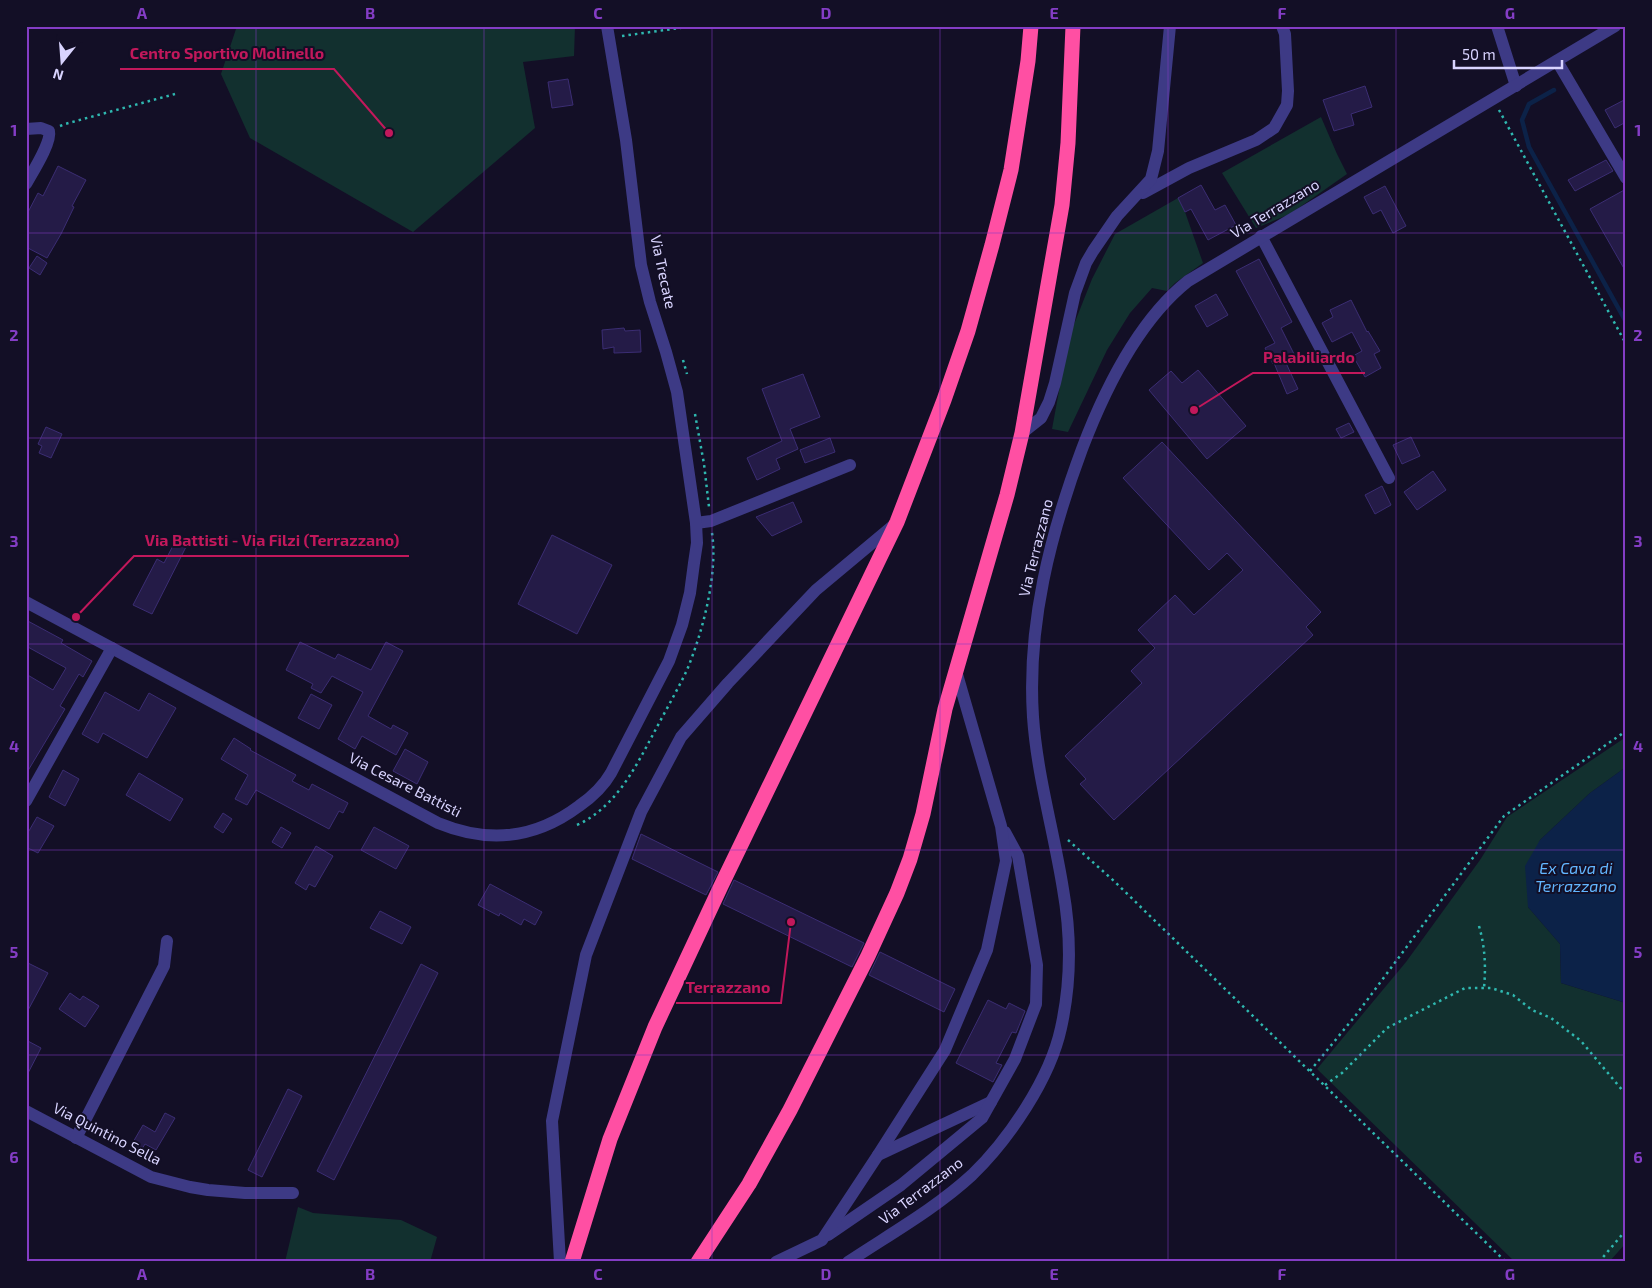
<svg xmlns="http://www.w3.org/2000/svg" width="1652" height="1288" font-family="'Exo 2',sans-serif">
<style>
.green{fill:#12302f}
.water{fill:#0c2248}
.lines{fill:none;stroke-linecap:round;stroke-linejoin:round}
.stream{stroke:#0c2248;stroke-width:4.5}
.building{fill:#241b47;stroke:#3b2d73}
.path{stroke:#2fb8b0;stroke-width:2.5;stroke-dasharray:2.5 4;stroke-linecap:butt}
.minor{stroke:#3d3a85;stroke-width:12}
.highway{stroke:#ff4fa3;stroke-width:15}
.grid{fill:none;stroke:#843dc5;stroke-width:1;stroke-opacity:0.55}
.labels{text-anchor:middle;stroke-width:4;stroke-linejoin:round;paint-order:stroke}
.street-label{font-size:15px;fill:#d9d4ff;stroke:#130f26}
.water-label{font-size:16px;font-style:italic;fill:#62b6ff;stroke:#130f26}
.leader{fill:none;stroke:#c2185b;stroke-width:2}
.callout-dot{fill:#c2185b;stroke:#130f26;stroke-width:2}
.callout-label{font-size:16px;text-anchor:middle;font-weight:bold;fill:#c2185b;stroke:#130f26;stroke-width:4;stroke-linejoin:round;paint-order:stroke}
.neatline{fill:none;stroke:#843dc5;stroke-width:2}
.grid-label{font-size:16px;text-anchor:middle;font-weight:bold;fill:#843dc5}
</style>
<rect width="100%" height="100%" fill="#130f26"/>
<g class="green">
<polygon points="237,26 575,26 574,56 523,62 535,128 413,232 250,138 221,74"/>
<polygon points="1321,117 1337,154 1347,174 1290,214 1256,228 1222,173"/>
<polygon points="1178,198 1185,212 1203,263 1175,283 1167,291 1152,288 1130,313 1107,350 1068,432 1052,429 1069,337 1092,279 1115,234"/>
<polygon points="1626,737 1626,767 1590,793 1540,840 1528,907 1560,944 1561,983 1626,1003 1626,1243 1609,1262 1515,1262 1317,1069 1406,962 1480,860 1507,817"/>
<polygon points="298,1207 313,1213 401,1220 437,1237 430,1262 285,1262"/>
</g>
<polygon class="water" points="1626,767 1626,1003 1561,983 1560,944 1528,907 1525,866 1540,840 1590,793"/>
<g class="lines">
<polyline class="stream" points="1554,90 1529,104 1522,120 1529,147 1626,322"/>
</g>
<g class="building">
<polygon points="568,79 573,105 552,108 548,82"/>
<polygon points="1365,86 1372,107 1351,114 1354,125 1334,131 1323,100"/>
<polygon points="1626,99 1626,122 1615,128 1605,110"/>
<polygon points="1606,160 1613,171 1575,191 1568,180"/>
<polygon points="58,166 86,180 72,206 74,207 61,234 47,258 26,247 26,216 38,193 43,196"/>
<polygon points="1201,185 1215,210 1225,205 1236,225 1208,240 1191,209 1185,212 1178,198"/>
<polygon points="1385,186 1406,226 1393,233 1381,210 1373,214 1364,197"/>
<polygon points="1626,189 1626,272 1590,209"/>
<polygon points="37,256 47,263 40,275 29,268"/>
<polygon points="1259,259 1292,322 1281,328 1296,358 1286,363 1298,389 1287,394 1274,363 1273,364 1265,348 1275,343 1236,271"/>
<polygon points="1216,294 1228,315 1207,327 1195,306"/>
<polygon points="1351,300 1367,332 1368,331 1380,351 1374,354 1381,368 1365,377 1353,356 1362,351 1352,332 1332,342 1322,323 1333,317 1330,310"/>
<polygon points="624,328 625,331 640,330 641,352 614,353 614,347 603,349 602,330"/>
<polygon points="1198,370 1246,426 1207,459 1149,390 1171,371 1182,383"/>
<polygon points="803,374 820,417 790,429 798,449 776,459 780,469 757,480 747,458 782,441 762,389"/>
<polygon points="1349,423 1354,432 1341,438 1336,429"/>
<polygon points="46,427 62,434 51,458 39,453 42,446 38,444"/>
<polygon points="1411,437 1420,456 1402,464 1393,445"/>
<polygon points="830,438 835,452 805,463 800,450"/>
<polygon points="1162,442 1321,612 1306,627 1313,635 1114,820 1080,784 1086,779 1065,756 1142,683 1131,671 1155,648 1138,630 1175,595 1194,615 1243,570 1227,553 1209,570 1123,478"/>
<polygon points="1433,471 1446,490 1417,510 1404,492"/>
<polygon points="1382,486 1391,505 1375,514 1365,495"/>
<polygon points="793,502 802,522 772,536 756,517"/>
<polygon points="552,535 612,565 577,634 518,604"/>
<polygon points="178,536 189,541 152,614 133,605 157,559 164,563"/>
<polygon points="26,620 63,640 61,643 92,661 83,677 79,674 60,706 65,709 26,774 26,674 53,690 66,668 26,646"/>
<polygon points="300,642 335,659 338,654 371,670 386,642 403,651 368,716 391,729 393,725 408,733 396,755 362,736 355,749 338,739 363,692 332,676 321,693 311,688 313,684 286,670"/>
<polygon points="105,692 139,711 149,693 176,708 147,758 103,733 98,743 82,734"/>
<polygon points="311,694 332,705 319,729 298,718"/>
<polygon points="234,738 251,749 250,750 296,775 292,781 309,790 312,784 348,803 343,813 339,811 329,829 256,790 247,805 235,799 248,775 221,759"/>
<polygon points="405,749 428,762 417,784 393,771"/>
<polygon points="63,770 79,779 65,806 49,797"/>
<polygon points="139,773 183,799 170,821 126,795"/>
<polygon points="223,813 232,819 223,833 214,827"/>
<polygon points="37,817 54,826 38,853 26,847 26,836"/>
<polygon points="281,827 291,833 282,848 272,842"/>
<polygon points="374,827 409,846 396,869 361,850"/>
<polygon points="641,834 718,872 706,895 632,859"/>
<polygon points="316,846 333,856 315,887 309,884 306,890 295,883"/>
<polygon points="734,880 864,943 852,967 723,904"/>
<polygon points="490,884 542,912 535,925 524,919 521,925 500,913 499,916 478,905"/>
<polygon points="380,911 411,927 402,944 370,928"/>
<polygon points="880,952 955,989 944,1012 869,975"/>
<polygon points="26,962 48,973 26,1014"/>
<polygon points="421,964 438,973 334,1180 317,1171"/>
<polygon points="70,993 80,1000 83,996 99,1006 85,1027 59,1009"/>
<polygon points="988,1000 1006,1009 1009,1003 1025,1011 1016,1033 1012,1032 996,1063 1002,1065 993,1082 956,1063"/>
<polygon points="26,1040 41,1048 26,1077"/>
<polygon points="288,1089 302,1096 262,1177 248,1170"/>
<polygon points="165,1113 175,1118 156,1150 145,1144 142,1149 132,1144 143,1125 155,1132"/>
</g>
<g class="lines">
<g class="path">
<polyline points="622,36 694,26"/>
<polyline points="1499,110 1626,344"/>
<polyline points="60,126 65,124 175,94"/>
<polyline points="683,360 687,374"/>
<polyline points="695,414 704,464 709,507"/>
<path d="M 577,825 C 618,806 637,764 657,727 C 667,708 678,689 687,670 C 703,631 718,574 712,533"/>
<polyline points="1068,840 1114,881 1506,1262"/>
<path d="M 1479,926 C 1485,947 1486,966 1484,988"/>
<polyline points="1310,1071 1356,1015 1504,816 1626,731"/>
<polyline points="1325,1085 1342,1073 1387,1028 1465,988 1491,988 1513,995 1532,1010 1551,1018 1581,1041 1623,1091 1626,1092"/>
<polyline points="1599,1262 1626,1230"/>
</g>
<g class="minor">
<polyline points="1497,26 1516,86"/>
<polyline points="1557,61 1626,178"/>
<path d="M 26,129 L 41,128 L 49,131 C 52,142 32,173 26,184"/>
<polyline points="1143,193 1189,168 1256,140 1274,128 1287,105 1288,91 1285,34 1282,26"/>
<polyline points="1261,236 1389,478"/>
<polyline points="1022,433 1041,418 1049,402 1055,383 1075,293 1086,263 1093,251 1117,216 1151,179 1158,151 1170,26"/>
<polyline points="696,523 711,521 726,515 850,465"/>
<path d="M 26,602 L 438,823 C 489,844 535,839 579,806 C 592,797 603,787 611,773 L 669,661 L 682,625 L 690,593 L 694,563 L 697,543 L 696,523 L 677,392 L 666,352 L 650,302 L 641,265 L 626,140 L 607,26"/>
<polyline points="26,801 112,648"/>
<polyline points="26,1111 151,1177 190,1187 208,1190 245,1193 293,1193"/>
<polyline points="76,1138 164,966 167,941"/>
<polyline points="878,1155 991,1102"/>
<polyline points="828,1235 901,1185 982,1118 1015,1059 1036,1004 1037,965 1018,856 1005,832"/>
<polyline points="560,1262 552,1121 586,955 641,812 681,737 728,683 816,590 895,524"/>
<polyline points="776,1262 822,1240 878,1155 945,1050 987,950 1006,861 1001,826 956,671"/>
<path d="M 848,1262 C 890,1234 935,1209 972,1175 C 1009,1139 1050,1079 1061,1028 C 1071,983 1071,934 1063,889 C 1054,832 1037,775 1033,717 C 1027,625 1050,535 1082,449 C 1104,391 1139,320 1188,281 L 1615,26"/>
</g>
<g class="highway">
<polyline points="572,1262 610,1139 655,1027 721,886 897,522 944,400 968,331 992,245 1011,170 1028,61 1031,26"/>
<polyline points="698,1262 749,1184 790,1110 868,956 897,893 910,859 923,814 945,709 1007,495 1022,433 1062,205 1068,143 1073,26"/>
</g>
</g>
<path class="grid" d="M 256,26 L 256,1262M 484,26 L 484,1262M 712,26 L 712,1262M 940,26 L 940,1262M 1168,26 L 1168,1262M 1396,26 L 1396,1262M 26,233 L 1626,233M 26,438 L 1626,438M 26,644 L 1626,644M 26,850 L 1626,850M 26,1055 L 1626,1055"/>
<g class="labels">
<g class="street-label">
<text transform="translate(1275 209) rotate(-31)" y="5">Via Terrazzano</text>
<text transform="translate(663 272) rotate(78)" y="5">Via Trecate</text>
<text transform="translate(1036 548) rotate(-76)" y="5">Via Terrazzano</text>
<text transform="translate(405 785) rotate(27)" y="5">Via Cesare Battisti</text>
<text transform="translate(107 1134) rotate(27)" y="5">Via Quintino Sella</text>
<text transform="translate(921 1191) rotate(-37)" y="5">Via Terrazzano</text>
</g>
<g class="water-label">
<text x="1576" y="874">Ex Cava di<tspan x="1576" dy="18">Terrazzano</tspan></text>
</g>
</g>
<path class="leader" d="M389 133L334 69H120M1194 410L1253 373H1365M76 617L134 556H409M791 922L781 1003H676"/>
<g class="callout-dot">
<circle cx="389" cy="133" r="5"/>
<circle cx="1194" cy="410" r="5"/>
<circle cx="76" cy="617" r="5"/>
<circle cx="791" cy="922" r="5"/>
</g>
<g class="callout-label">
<text x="227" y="59">Centro Sportivo Molinello</text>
<text x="1309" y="363">Palabiliardo</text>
<text x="272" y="546">Via Battisti - Via Filzi (Terrazzano)</text>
<text x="728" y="993">Terrazzano</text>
</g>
<rect width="1652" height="1288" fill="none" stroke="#130f26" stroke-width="55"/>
<g transform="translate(62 62) rotate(197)" stroke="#130f26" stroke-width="4" paint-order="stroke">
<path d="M0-4L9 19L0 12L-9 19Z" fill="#d9d4ff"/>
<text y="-8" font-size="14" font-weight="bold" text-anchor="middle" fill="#d9d4ff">N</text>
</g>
<path d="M1454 60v8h108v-8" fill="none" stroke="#d9d4ff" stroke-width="2.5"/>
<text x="1462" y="60" font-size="15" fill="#d9d4ff" stroke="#130f26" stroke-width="4" paint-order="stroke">50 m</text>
<rect x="28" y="28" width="1596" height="1232" class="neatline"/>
<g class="grid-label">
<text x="142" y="19">A</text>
<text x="370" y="19">B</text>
<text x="598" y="19">C</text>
<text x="826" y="19">D</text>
<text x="1054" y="19">E</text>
<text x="1282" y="19">F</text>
<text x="1510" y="19">G</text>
<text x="14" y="136">1</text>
<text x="1638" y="136">1</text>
<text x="14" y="341">2</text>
<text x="1638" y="341">2</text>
<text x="14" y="547">3</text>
<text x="1638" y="547">3</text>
<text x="14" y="752">4</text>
<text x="1638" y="752">4</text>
<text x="14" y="958">5</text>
<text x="1638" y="958">5</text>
<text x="14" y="1163">6</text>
<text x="1638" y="1163">6</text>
<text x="142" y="1280">A</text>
<text x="370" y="1280">B</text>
<text x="598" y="1280">C</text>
<text x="826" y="1280">D</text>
<text x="1054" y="1280">E</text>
<text x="1282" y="1280">F</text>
<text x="1510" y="1280">G</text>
</g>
</svg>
